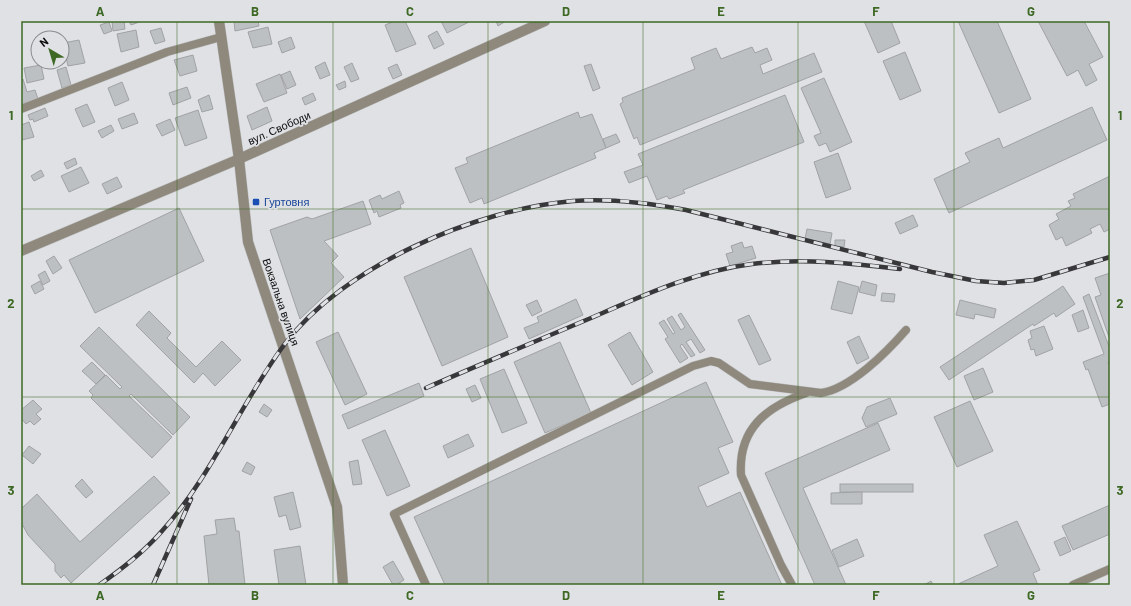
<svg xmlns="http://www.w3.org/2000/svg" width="1131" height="606" font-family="Barlow,sans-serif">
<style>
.building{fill:#bdc0c2;stroke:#a0a2a4}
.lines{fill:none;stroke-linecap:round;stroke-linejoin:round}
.lane-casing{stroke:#bdbfc1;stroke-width:9}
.street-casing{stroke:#bdbfc1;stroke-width:11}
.lane{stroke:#8f887d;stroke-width:8}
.street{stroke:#8f887d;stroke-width:10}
.rail-casing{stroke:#38383a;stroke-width:4.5}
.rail{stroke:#dfe1e4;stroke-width:3;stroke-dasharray:9;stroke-linecap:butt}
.grid{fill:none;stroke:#3e6925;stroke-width:1;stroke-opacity:0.55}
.transit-dot{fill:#1a4fb4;stroke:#dfe1e4;stroke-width:1.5}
.labels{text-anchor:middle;stroke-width:3.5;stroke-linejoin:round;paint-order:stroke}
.street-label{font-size:11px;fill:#0b0b0c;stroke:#dfe1e4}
.transit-label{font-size:11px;fill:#164399;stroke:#dfe1e4;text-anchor:start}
.neatline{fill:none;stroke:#3e6925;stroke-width:1.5}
.grid-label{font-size:13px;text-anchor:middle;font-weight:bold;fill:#3e6925}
</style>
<rect width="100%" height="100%" fill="#dfe1e4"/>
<g class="building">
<polygon points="112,21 124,21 125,29 113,31"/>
<polygon points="129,21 142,21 131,25"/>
<polygon points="234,21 258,21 259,26 235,31"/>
<polygon points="395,21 405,21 416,44 396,52 385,25"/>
<polygon points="441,21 468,21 469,22 447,33"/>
<polygon points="496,21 506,21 498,26"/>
<polygon points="864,21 891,21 900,43 878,53"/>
<polygon points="958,21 997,21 1031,99 999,113"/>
<polygon points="1038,21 1084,21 1103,57 1089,64 1097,80 1086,86 1078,70 1067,76"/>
<polygon points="109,22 112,31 104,34 100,25"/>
<polygon points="268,27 272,44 253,48 248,32"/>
<polygon points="161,28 165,41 155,44 150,31"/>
<polygon points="136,30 139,47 121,52 117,34"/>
<polygon points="437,31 444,44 434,49 428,36"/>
<polygon points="291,37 295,48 282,53 278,42"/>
<polygon points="79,40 85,63 68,66 63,43"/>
<polygon points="752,47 755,53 767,48 772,60 760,65 763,74 814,53 822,72 640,145 637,137 634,139 620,104 623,102 622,98 695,69 691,58 716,48 721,59"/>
<polygon points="905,52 921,91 900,100 883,61"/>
<polygon points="193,55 197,71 180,76 174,60"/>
<polygon points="325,62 330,75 320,79 315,67"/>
<polygon points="352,63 359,79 351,82 344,67"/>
<polygon points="397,64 402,75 393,79 388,68"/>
<polygon points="591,64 600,88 593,91 584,66"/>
<polygon points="41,65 44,79 27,83 24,68"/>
<polygon points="66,67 71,85 62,88 57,70"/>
<polygon points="290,71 296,85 287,89 281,75"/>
<polygon points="280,74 287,93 264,102 256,84"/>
<polygon points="824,78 852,142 830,152 826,143 819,146 814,136 821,133 801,88"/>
<polygon points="23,79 27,92 35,90 38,99 21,104 21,80"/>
<polygon points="345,81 346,87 339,90 336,85"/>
<polygon points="122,82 129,100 115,106 108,88"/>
<polygon points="187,87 191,98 173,105 169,93"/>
<polygon points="313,93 316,100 305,105 302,98"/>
<polygon points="209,95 213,109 202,112 198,100"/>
<polygon points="785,95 804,142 683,190 685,193 669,199 667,196 657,200 647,176 629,183 624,172 643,165 638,154"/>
<polygon points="87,104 95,122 83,127 75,109"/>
<polygon points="267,107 272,121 252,130 247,116"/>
<polygon points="1092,107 1107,140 949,213 934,179 970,162 965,153 999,138 1003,148"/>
<polygon points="45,108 48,116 34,122 33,119 30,120 28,115"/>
<polygon points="198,110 207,138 185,146 175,118"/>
<polygon points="578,112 580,118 592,114 606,148 594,153 596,158 484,204 482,198 470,203 455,168 468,163 466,158"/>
<polygon points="134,113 138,123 122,129 118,119"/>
<polygon points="170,119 175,130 162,136 156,125"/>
<polygon points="29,122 34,137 22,140 21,125"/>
<polygon points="111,125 114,131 102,138 98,131"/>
<polygon points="616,134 620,142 606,148 603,139"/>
<polygon points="838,153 851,189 826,198 814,162"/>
<polygon points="75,158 77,164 67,169 64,163"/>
<polygon points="81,167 89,183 69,192 61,176"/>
<polygon points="41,170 44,176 34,181 31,176"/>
<polygon points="1110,176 1110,229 1104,232 1100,224 1090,229 1092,233 1066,246 1062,237 1056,240 1049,225 1059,219 1056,214 1071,206 1068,201 1075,198 1073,194"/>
<polygon points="117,177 122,187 107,194 102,184"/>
<polygon points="399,191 404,203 400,205 401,208 379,217 377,211 374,213 369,200 380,195 382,199"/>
<polygon points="363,201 371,224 324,241 338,256 331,263 344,277 300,319 270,230 307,217 312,219"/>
<polygon points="179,208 204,261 95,313 69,260"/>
<polygon points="913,215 918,226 900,234 895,223"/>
<polygon points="807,229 832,233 830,244 805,239"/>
<polygon points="835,240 845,240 844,247 835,246"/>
<polygon points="742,242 744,248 752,246 756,258 730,266 726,254 733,252 731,246"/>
<polygon points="471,248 508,337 442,366 404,277"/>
<polygon points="54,256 62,268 53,274 46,261"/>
<polygon points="45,271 50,281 43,285 38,275"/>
<polygon points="1110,273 1110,340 1095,297 1101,295 1095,278"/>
<polygon points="40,281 44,289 35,294 31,286"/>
<polygon points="838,281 859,287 852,314 831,309"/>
<polygon points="862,281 877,285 875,296 859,292"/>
<polygon points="1063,286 1075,304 1056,317 1054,313 1034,326 1033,324 949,380 940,367"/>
<polygon points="882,293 895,294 894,302 881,301"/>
<polygon points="1089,294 1110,349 1110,361 1108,362 1110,368 1110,404 1102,407 1088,369 1086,370 1083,362 1104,354 1083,297"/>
<polygon points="576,299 583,315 529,339 524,328 539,322 537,317"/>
<polygon points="537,300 542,311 532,316 526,305"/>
<polygon points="960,300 996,309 994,318 975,314 974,319 956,315"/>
<polygon points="1083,310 1089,328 1078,332 1072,315"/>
<polygon points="149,311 171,333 167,338 196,367 222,341 241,360 215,386 203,373 194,383 136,325"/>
<polygon points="681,313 705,350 700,353 691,339 686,342 695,355 691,357 682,344 680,346 688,358 680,363 665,339 668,337 659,323 664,320 673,334 675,333 667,319 672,316 681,330 685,327 678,315"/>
<polygon points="749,315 771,360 759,365 738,320"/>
<polygon points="1044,326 1053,349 1036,356 1034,349 1031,350 1028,340 1032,338 1030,331"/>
<polygon points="99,327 190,417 173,435 131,394 129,396 172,437 152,458 91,398 93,395 89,391 106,375 120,389 122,387 80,346"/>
<polygon points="338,332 367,394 345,405 316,342"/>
<polygon points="630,332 653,372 632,385 608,345"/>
<polygon points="859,336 869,358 857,364 847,342"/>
<polygon points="560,342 591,413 545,433 514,362"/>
<polygon points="92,362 105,375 96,384 82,371"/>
<polygon points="983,368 993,392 974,400 964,376"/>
<polygon points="504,369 527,423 502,433 480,379"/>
<polygon points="706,382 733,442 718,448 729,473 698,487 707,507 740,492 782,585 445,585 414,517"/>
<polygon points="419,383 424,396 348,429 342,415"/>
<polygon points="475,385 481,398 472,402 466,389"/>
<polygon points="890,398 897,414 866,427 862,418 867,407"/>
<polygon points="33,400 42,409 36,414 41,419 34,425 30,421 26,424 21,418 21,410"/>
<polygon points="970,401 993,451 957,467 934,417"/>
<polygon points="264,404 272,410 267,417 259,412"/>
<polygon points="878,423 890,450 803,488 846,585 815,585 765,473"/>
<polygon points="385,430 410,486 387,496 362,440"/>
<polygon points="468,434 474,446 448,458 443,446"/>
<polygon points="29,446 41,454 33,464 22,455"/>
<polygon points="358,460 362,484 353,485 349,462"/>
<polygon points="247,462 255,467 251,475 242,471"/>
<polygon points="154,476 170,493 71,583 64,575 61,578 55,571 55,564 28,535 21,522 21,509 37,494 80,542"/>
<polygon points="82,479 93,492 86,498 75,486"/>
<rect x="840" y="484" width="73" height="8"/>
<polygon points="293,492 301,527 290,530 286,515 279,517 274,497"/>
<polygon points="862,492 862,504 831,504 831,493"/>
<polygon points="1110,505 1110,534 1073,550 1062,526"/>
<polygon points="234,518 236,531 239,531 245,585 209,585 204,536 217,534 215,520"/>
<polygon points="1017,521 1040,570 1033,573 1038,585 959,585 958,584 998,566 984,535"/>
<polygon points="1065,537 1071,551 1060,556 1054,542"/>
<polygon points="857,539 864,556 839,567 832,550"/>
<polygon points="300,546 306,585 279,585 274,550"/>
<polygon points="393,561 404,580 396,585 393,585 383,567"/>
<polygon points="931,581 933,585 924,585"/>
</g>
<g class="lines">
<g class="lane-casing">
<g id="lane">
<polyline points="21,109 167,52 221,37"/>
<path d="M 426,585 L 394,514 L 693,366 L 711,361 L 719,363 L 750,384 L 821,393 C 850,389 887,352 906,330"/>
<path d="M 792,585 L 781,565 L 741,475 C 738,429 766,407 806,393"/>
<polyline points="1073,585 1110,569"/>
</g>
</g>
<g class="street-casing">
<g id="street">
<polyline points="219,21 239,159 248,242 337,507 343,585"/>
<polyline points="21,251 239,159 545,21"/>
</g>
</g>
<use href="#lane" class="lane"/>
<use href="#street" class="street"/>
<g class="rail-casing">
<g id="rail">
<path d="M 426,388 C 481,364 536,341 591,318 C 642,296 696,271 752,264 C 802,258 850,263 900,269"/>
<path d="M 99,585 C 122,569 144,552 162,531 C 212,476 240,404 284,345 C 343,266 476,209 573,201 C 611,198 649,203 686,210 L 932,272 L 976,281 L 1004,283 L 1034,280 L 1110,257"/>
<polyline points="153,585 191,499"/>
</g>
</g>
<use href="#rail" class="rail"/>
</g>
<path class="grid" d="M 177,21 L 177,585M 333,21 L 333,585M 488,21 L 488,585M 643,21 L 643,585M 798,21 L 798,585M 954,21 L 954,585M 21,209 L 1110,209M 21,397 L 1110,397"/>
<rect class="transit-dot" x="252" y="198" width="8" height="8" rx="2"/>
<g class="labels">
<g class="street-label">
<text transform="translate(279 128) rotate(-24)" y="4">вул. Свободи</text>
<text transform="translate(281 302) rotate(71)" y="4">Вокзальна вулиця</text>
</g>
<g class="transit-label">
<text x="264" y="206">Гуртовня</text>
</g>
</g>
<rect width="1131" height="606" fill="none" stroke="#dfe1e4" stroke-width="44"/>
<g transform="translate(50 50) rotate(322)"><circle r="19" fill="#dfe1e4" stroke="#8a8b8e"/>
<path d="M0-3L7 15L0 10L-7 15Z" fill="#3e6925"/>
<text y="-6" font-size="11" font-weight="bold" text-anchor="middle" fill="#0b0b0c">N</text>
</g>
<rect x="22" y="22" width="1087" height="562" class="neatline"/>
<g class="grid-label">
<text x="100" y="16">A</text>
<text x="255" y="16">B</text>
<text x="410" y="16">C</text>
<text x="566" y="16">D</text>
<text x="721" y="16">E</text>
<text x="876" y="16">F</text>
<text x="1031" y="16">G</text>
<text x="11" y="120">1</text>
<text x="1120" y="120">1</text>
<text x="11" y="308">2</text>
<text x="1120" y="308">2</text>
<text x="11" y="495">3</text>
<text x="1120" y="495">3</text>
<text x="100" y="600">A</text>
<text x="255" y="600">B</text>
<text x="410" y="600">C</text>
<text x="566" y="600">D</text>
<text x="721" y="600">E</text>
<text x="876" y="600">F</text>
<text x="1031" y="600">G</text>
</g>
</svg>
